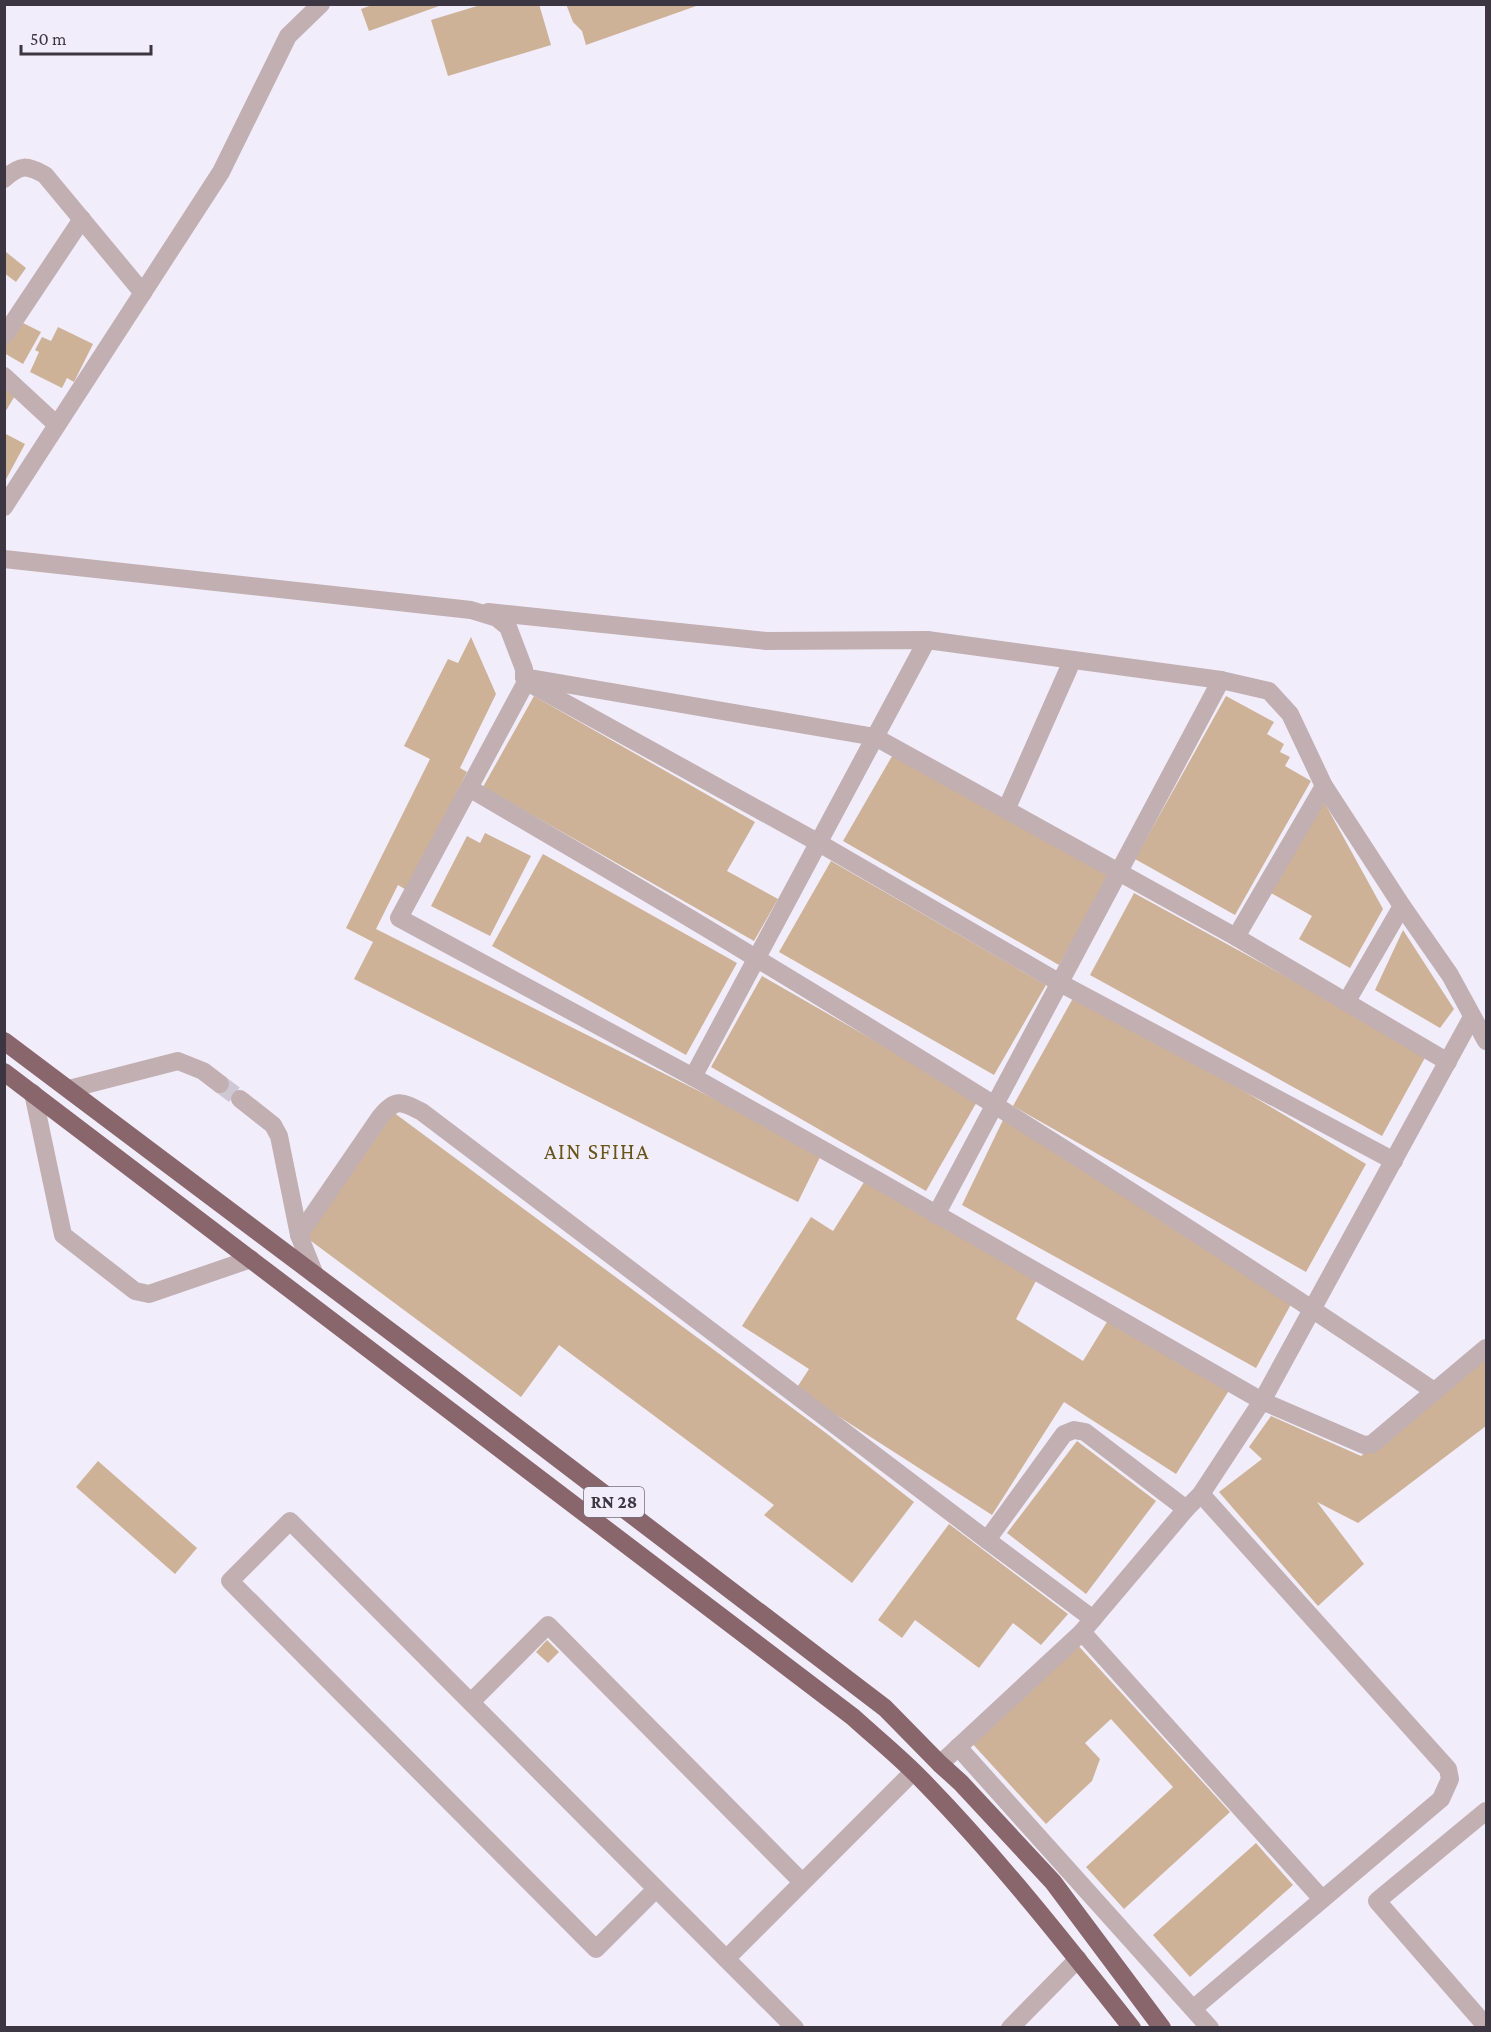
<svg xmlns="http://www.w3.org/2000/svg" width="1491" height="2032" font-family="'Crimson Pro',serif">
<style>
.building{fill:#cdb298}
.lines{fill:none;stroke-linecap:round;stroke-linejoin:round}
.minor-tunnel{stroke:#cec8d5;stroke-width:18;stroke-dasharray:18 9;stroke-linecap:butt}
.minor{stroke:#c1afb2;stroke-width:18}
.highway{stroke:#89656c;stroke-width:18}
.labels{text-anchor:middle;stroke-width:6;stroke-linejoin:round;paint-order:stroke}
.shield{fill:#f2edfa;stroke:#736d7a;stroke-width:1.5}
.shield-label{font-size:18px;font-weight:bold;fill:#3c3643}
.quarter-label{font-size:22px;letter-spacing:1.5px;fill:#67551a;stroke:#f2edfa}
</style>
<rect width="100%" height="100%" fill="#f2edfa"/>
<g class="building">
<polygon points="375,4 442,4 442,5 369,31 361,9"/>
<polygon points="476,4 539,4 551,45 448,76 431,20 477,6"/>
<polygon points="566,4 698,4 699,5 586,45 582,31 573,22"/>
<polygon points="6,252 26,268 16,282 4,273"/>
<polygon points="19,321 41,332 23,364 4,353 4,348"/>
<polygon points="58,327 93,344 74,382 67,378 62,388 30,372 39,352 35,350 42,337 51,341"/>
<polygon points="4,387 16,394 4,414"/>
<polygon points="4,433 25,444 4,483"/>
<polygon points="471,637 496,694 460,768 467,772 408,891 398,885 376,929 822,1153 798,1202 354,979 373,942 346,928 430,759 404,746 448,659 458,663"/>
<polygon points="534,696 755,822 727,871 778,899 754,941 483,787"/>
<polygon points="1226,696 1274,722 1267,734 1284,744 1280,752 1290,757 1285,766 1311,781 1235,915 1135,859"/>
<polygon points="895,751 1110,875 1059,965 843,841"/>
<polygon points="1323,800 1383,909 1350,968 1299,939 1312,916 1271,893"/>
<polygon points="485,833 531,856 490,936 431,906 467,836 480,843"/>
<polygon points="543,854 737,963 686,1055 492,946"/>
<polygon points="831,861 1046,985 994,1075 779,952"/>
<polygon points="1134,893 1427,1054 1382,1136 1090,975"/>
<polygon points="1403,930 1454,1009 1440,1028 1375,990"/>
<polygon points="762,976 978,1100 926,1191 711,1067"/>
<polygon points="1077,991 1366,1164 1306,1272 1013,1106"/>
<polygon points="393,1112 826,1433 914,1502 852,1583 764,1515 774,1505 559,1345 521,1397 303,1235"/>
<polygon points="1003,1120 1295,1297 1256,1368 962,1205"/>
<polygon points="866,1179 1038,1277 1016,1319 1083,1361 1110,1317 1230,1389 1176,1474 1064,1402 992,1515 796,1389 809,1369 742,1326 811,1217 833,1231"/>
<polygon points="1486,1352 1486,1426 1358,1523 1317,1502 1364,1564 1318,1606 1219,1492 1262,1459 1249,1447 1271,1416 1361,1456"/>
<polygon points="1077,1441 1156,1501 1086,1594 1007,1533"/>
<polygon points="98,1461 197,1548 175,1574 76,1487"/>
<polygon points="949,1524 1068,1614 1041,1645 1013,1623 979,1668 915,1620 902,1638 878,1620"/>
<polygon points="547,1640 559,1652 548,1663 536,1652"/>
<polygon points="1075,1642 1230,1812 1124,1909 1086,1867 1173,1787 1111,1719 1085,1743 1100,1759 1092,1781 1046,1824 969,1740"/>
<polygon points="1256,1843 1293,1885 1190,1977 1153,1935"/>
</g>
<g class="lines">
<polyline class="minor-tunnel" points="220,1084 240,1099"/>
<g class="minor">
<path d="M 4,179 C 21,164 27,165 45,175 L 143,293"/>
<polyline points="4,336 82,219"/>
<polyline points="4,376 57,425"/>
<polyline points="4,507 221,172 288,36 321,4"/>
<polyline points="4,559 471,610 497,618 508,627 524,669 524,677 526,682 399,918 693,1077 877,1180 1262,1401 1364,1445 1372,1444 1486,1348"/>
<polyline points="488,612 766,641 927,640 1221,680 1269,691 1290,714 1324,786 1402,906 1450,975 1486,1041"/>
<polyline points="524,677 875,737 1236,937 1448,1062"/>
<polyline points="529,683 819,843 1060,983 1394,1161"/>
<path d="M 469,788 C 566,845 663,901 759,960 C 987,1098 1213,1241 1434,1391"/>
<polyline points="1006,810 1072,661"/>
<polyline points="1236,937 1324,786"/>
<polyline points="1347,1001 1402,906"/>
<polyline points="693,1077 927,640"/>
<polyline points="69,1089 178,1061 203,1071 220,1084"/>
<polyline points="33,1093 63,1235 135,1291 149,1294 251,1259"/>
<polyline points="240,1099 273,1125 279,1136 299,1235 315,1275"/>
<polyline points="936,1215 1221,680"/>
<path d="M 299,1235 L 380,1117 C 396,1098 401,1101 422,1112 L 987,1540 L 1093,1619"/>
<polyline points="987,1540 1064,1434 1074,1430 1085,1432 1186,1509"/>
<polyline points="1082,1632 1322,1899"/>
<polyline points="471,1702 548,1625 802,1882"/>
<polyline points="958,1747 1210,2028"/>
<polyline points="940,1764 1082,1632 1186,1509 1201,1494 1262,1401 1472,1017"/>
<polyline points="1486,1811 1377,1901 1486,2026"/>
<polyline points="656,1889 596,1949 230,1581 290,1521 795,2028"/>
<polyline points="726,1959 913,1772"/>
<polyline points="1194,2008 1441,1799 1450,1779 1448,1769 1201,1494"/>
<polyline points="1010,2028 1078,1959"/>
</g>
<g class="highway">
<polyline points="4,1041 451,1377 885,1708 940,1764 961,1783 1053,1882 1162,2028"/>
<path d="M 4,1072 L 853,1717 C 876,1738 901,1758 923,1781 C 998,1858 1065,1943 1132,2028"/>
</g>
</g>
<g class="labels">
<rect class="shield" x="584" y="1487" width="60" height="30" rx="4.5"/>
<g class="shield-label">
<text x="614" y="1508">RN 28</text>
</g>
<g class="quarter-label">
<text x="597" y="1159">AIN SFIHA</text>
</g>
</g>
<rect width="1491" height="2032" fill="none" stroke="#3c3643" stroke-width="12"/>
<path d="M21 45v9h130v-9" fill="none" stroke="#3c3643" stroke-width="3"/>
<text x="30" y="45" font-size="18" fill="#3c3643" stroke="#f2edfa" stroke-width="4.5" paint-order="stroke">50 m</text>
</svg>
